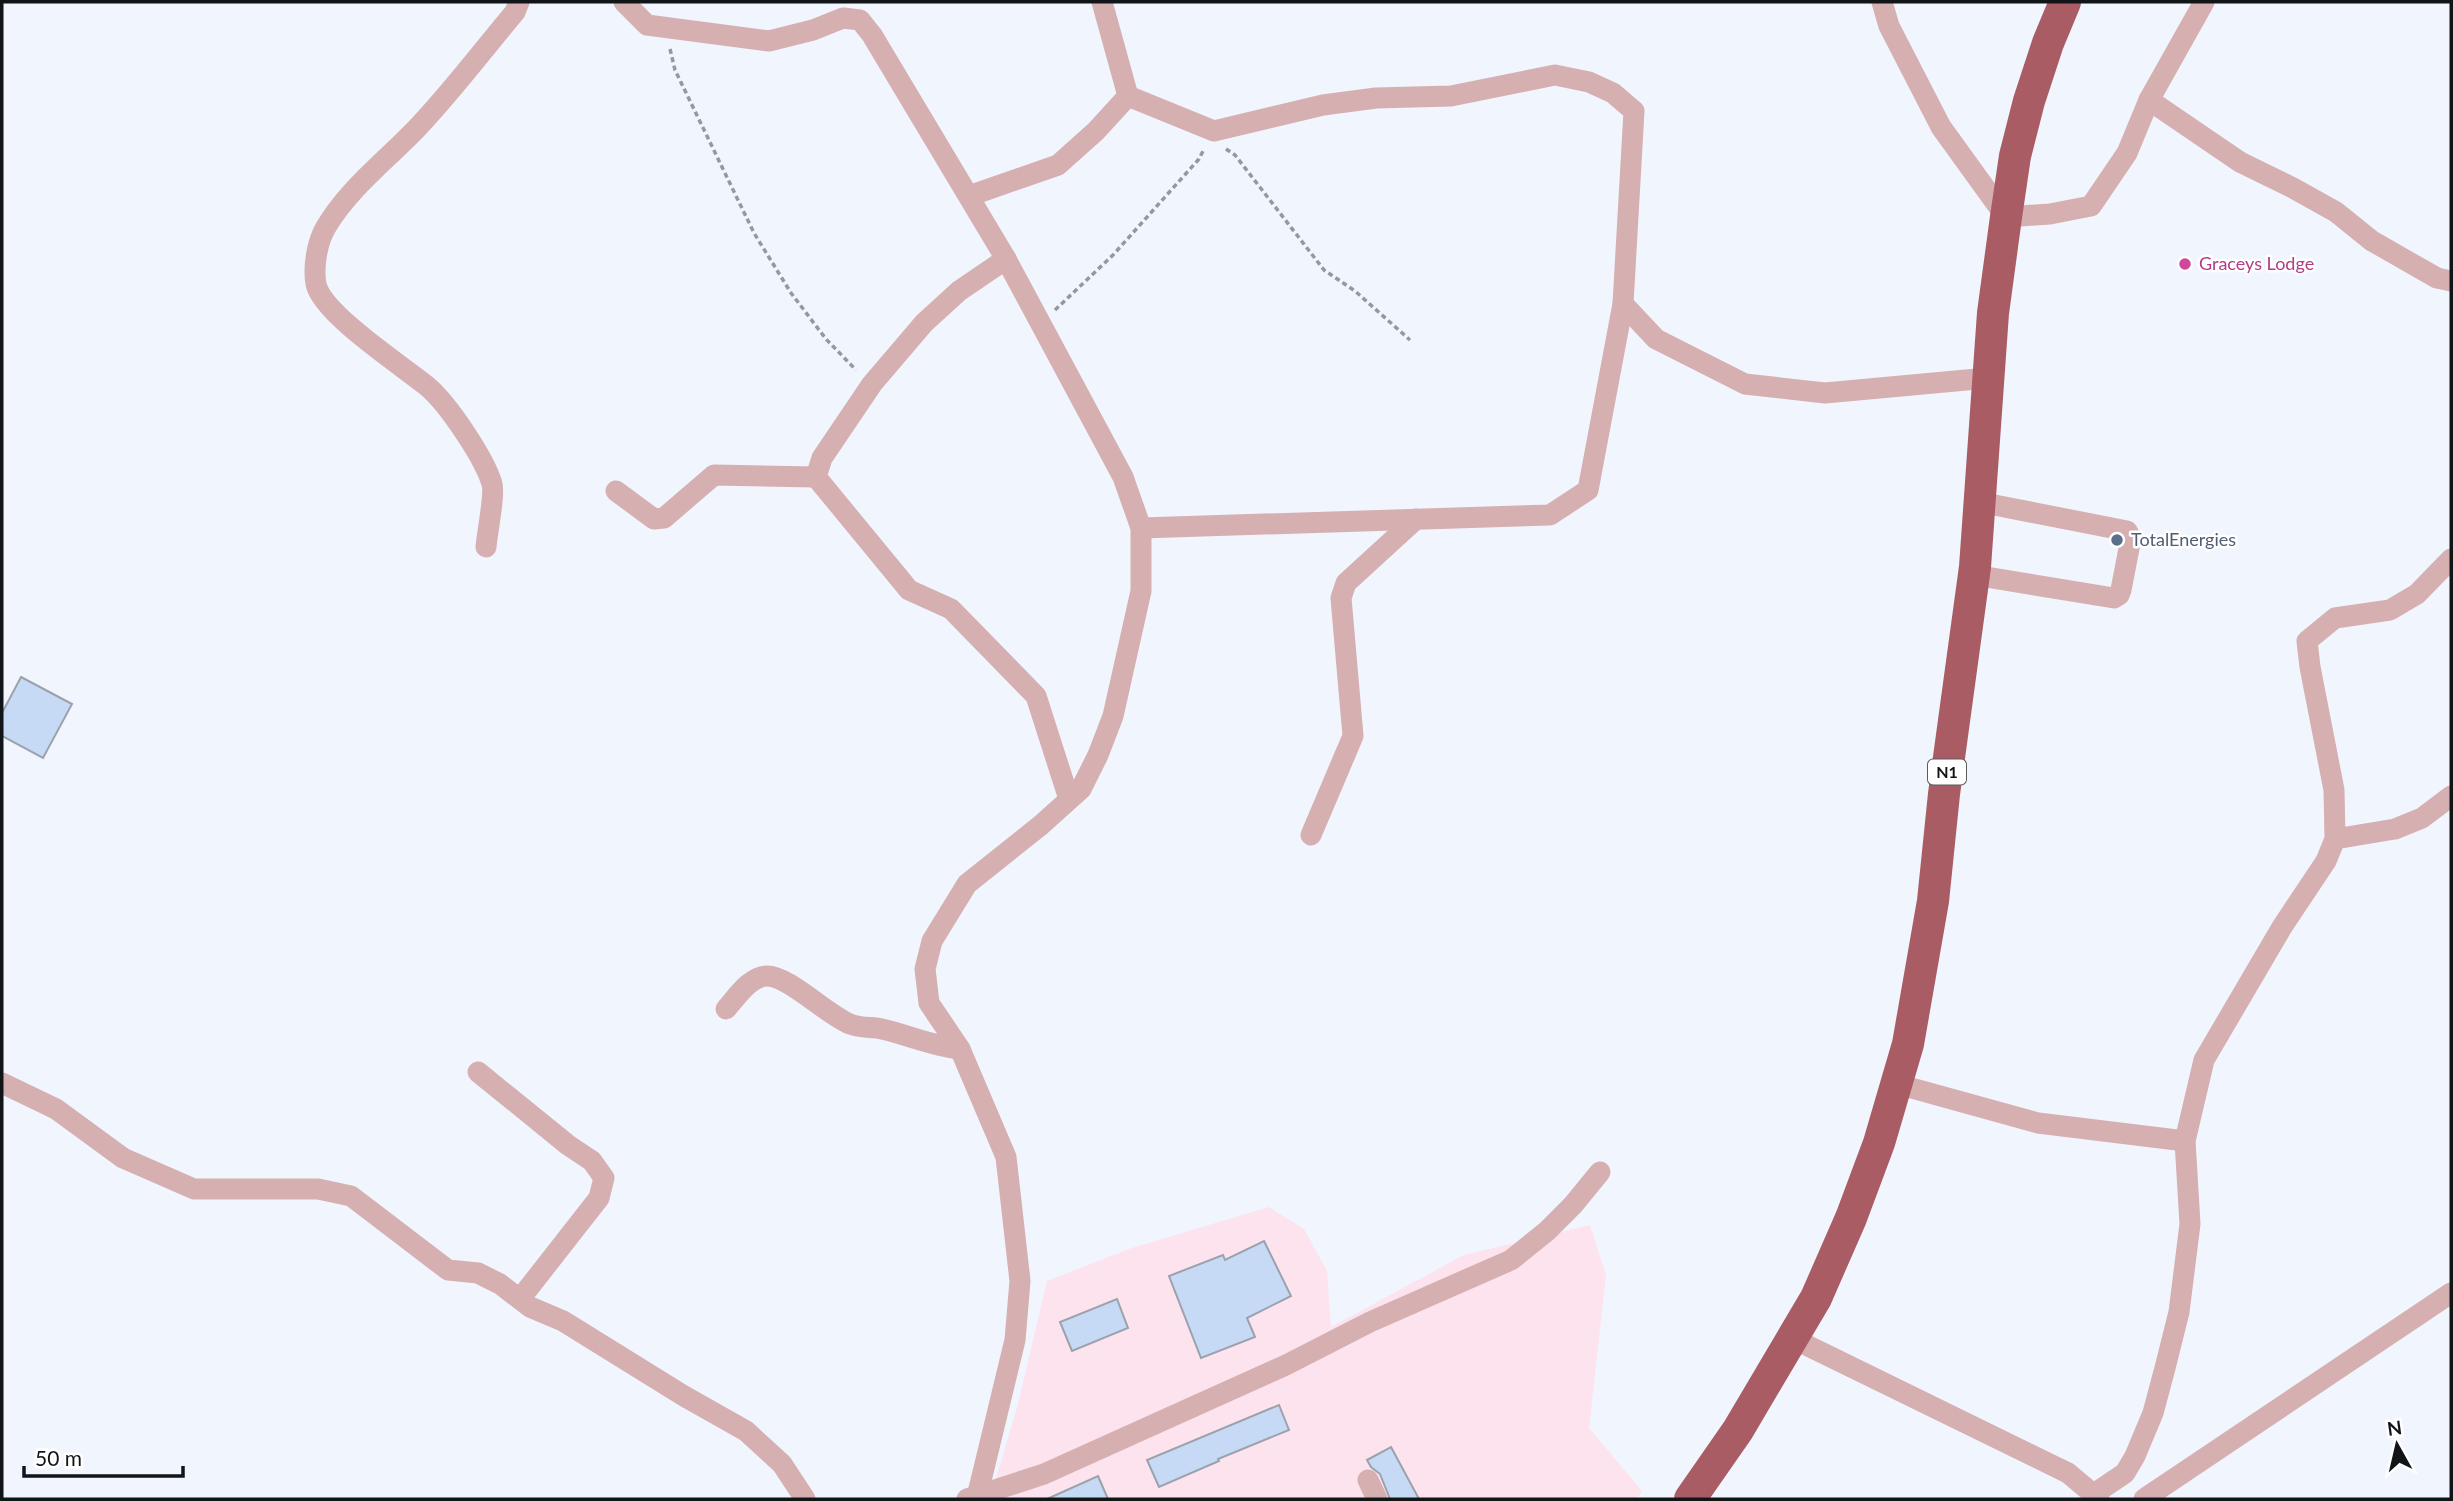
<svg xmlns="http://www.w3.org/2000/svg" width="2453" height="1501" font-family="Lato,sans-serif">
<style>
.industrial{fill:#fce3ee}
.building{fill:#c7daf5;stroke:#9ba2ac;stroke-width:2}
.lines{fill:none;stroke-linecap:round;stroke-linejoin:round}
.path{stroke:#94989f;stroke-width:3.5;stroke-dasharray:5 3.5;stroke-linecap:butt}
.minor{stroke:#d6afb1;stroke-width:21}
.highway{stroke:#aa5c65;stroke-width:32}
.hotel-dot{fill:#d1479c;stroke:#fff;stroke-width:2.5}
.service-dot{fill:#5c6f8a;stroke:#fff;stroke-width:2.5}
.labels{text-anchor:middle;stroke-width:5;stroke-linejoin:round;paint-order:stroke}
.shield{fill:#fff;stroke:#595b5d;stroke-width:2}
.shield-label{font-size:16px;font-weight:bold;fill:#121518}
.hotel-label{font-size:18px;fill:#b23c85;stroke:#fff;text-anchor:start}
.service-label{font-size:18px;fill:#4e5e75;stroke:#fff;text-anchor:start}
</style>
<rect width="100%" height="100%" fill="#f0f5fe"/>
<polygon class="industrial" points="1269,1207 1304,1229 1327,1271 1331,1327 1464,1255 1590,1225 1606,1275 1589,1428 1642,1491 1637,1499 990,1499 1018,1404 1047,1281 1132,1248"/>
<g class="building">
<polygon points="21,677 72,704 43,758 2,736 2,713"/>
<polygon points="1264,1241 1291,1296 1247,1318 1255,1337 1201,1358 1169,1276 1223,1255 1225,1260"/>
<polygon points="1117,1299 1128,1328 1072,1351 1060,1322"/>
<polygon points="1279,1405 1289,1430 1218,1459 1219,1461 1159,1487 1147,1460"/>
<polygon points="1391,1447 1419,1499 1390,1499 1380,1474 1371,1467 1367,1460"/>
<polygon points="1098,1476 1108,1499 1047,1499"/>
</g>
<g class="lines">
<g class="path">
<polyline points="670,49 675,70 754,233 791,293 826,339 856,370"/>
<polyline points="1226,149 1235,155 1324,270 1355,291 1410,340"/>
<polyline points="1055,310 1113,255 1199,159 1204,149"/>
</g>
<g class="minor">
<polyline points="624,2 647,25 769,41 813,30 843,18 860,20 872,35 1006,259 1123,477 1141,528 1141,591 1113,716 1098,755 1081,789 1041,825 967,884 932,941 925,969 929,1003 960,1049 1006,1157 1020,1281 1015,1340 977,1497"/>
<polyline points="1882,2 1889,26 1941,127 2006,217 2050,214 2091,206 2127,153 2149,100 2204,2"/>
<polyline points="1128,96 1214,131 1323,105 1376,98 1451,96 1555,75 1589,82 1613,93 1634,111 1623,304 1588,490 1550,515 1141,528"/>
<polyline points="2149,100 2240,162 2293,188 2336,212 2372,241 2437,278 2451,281"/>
<polyline points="969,196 1058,165 1096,131 1128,96 1102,2"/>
<polyline points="1006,259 959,291 924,323 872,384 822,458 816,477 909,590 951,609 1036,696 1069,799"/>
<polyline points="1623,304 1656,339 1745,384 1825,393 1988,378"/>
<polyline points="616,491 654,519 664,518 714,475 816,477"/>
<path d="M 486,547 C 487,534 495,494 492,484 C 485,459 448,404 428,387 C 404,367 322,314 316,284 C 313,267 317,242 326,227 C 349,188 388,159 419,126 C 453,90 483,50 515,12 L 519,2"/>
<polyline points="1974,575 2114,598 2119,595 2121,590 2131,538 2127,531 1979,502"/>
<polyline points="1311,835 1353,736 1341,598 1346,583 1416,519"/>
<polyline points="2335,839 2395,829 2422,818 2451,796"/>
<path d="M 726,1009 C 736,998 750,976 767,976 C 789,976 827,1015 850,1024 C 859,1028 872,1027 882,1029 C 908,1035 932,1046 960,1049"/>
<polyline points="478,1072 568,1145 592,1161 604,1178 599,1198 520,1299"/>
<polyline points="2,1083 56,1109 123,1158 194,1189 318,1189 351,1196 448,1270 478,1273 500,1284 530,1307 563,1321 684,1396 746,1431 782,1464 805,1499"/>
<polyline points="1897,1084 2038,1123 2185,1141"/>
<polyline points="1792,1338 2068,1473 2099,1499"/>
<polyline points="1368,1480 1377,1499"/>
<polyline points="2094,1494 2125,1473 2135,1456 2153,1413 2165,1368 2179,1312 2190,1224 2185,1141 2204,1060 2282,927 2326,861 2335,839 2334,790 2310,667 2307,641 2335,618 2390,610 2417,594 2451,559"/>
<polyline points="967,1499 1044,1474 1286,1365 1370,1322 1511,1260 1547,1231 1573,1205 1600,1172"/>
<polyline points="2144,1499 2451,1293"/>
</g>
<polyline class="highway" points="1690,1499 1738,1430 1816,1298 1851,1218 1879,1143 1908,1044 1933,901 1944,794 1975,567 1993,313 2006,217 2015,156 2029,101 2048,43 2065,2"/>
</g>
<circle class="hotel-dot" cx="2185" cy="264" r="7"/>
<circle class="service-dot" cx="2117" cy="540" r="7"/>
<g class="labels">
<rect class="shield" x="1928" y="759.5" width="38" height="25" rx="5"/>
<g class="shield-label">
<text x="1947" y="778">N1</text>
</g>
<g class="hotel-label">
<text x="2199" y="270">Graceys Lodge</text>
</g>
<g class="service-label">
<text x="2131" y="546">TotalEnergies</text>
</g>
</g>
<rect width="2453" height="1501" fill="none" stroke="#121518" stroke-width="7"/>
<g transform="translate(2397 1445) rotate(352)" stroke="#ffffff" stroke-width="5" paint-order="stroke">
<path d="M0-5L12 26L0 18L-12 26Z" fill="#121518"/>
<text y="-10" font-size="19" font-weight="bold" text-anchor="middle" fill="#121518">N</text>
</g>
<path d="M24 1466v10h159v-10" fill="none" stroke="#121518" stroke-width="3.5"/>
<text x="35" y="1466" font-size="21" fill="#121518" stroke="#ffffff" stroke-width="5" paint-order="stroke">50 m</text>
</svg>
